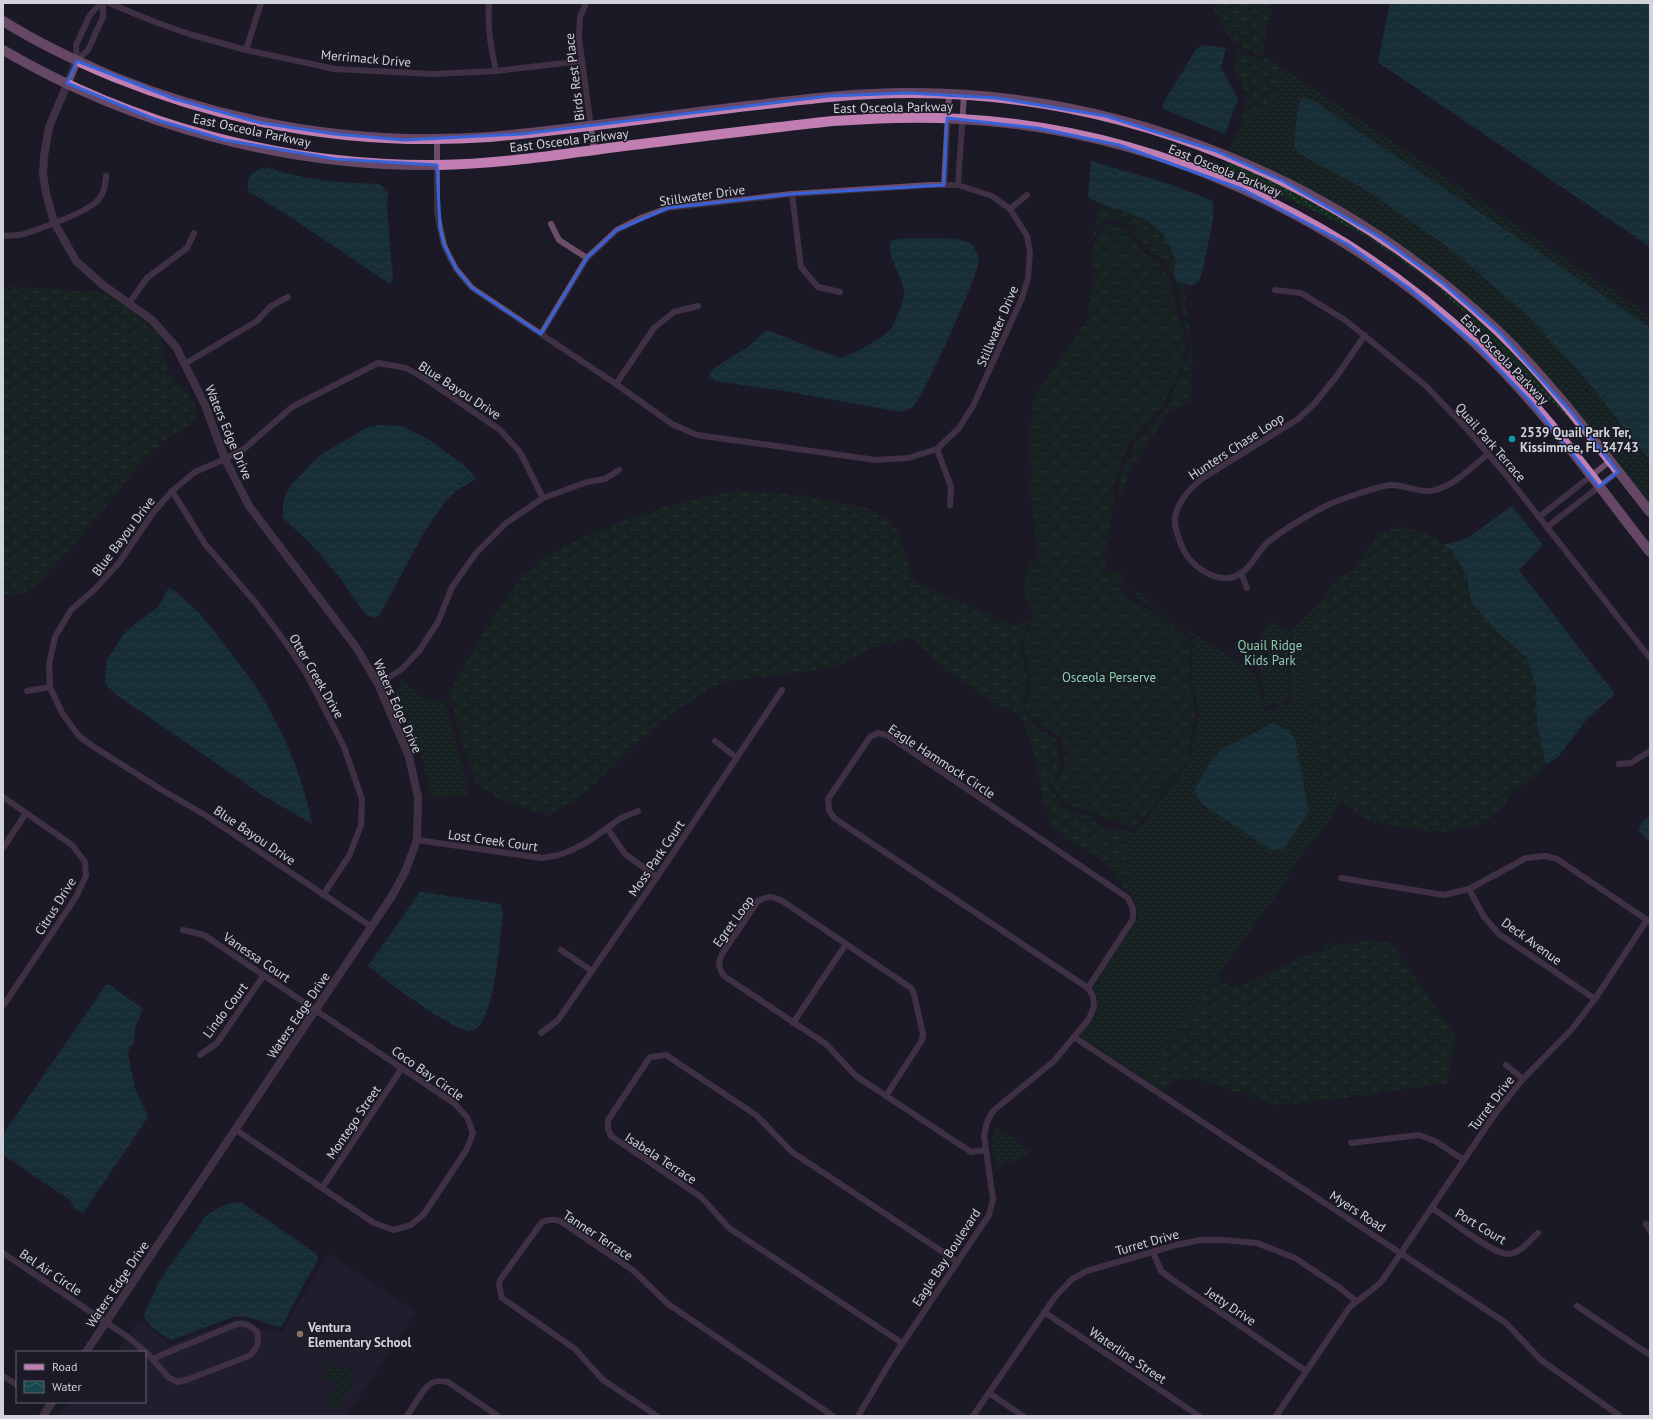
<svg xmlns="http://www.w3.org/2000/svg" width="1653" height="1419" font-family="'PT Sans',sans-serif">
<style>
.built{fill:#262535}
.grass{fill:url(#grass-dots)}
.forest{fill:url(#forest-crowns)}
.wetland{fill:url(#wetland-marsh)}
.water{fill:url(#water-waves)}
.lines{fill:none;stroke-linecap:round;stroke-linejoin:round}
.minor{stroke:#6d4d67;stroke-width:6}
.tertiary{stroke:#6d4d67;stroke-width:8}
.primary{stroke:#c07eb3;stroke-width:10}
.marked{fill:none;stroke:#3862d8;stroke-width:3;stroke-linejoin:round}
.culture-dot{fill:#0f9aa8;stroke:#1b1a26;stroke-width:1.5}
.education-dot{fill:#8d6e63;stroke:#1b1a26;stroke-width:1.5}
.labels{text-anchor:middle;stroke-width:3;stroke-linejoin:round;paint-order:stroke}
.street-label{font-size:13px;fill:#d2d2da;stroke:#1b1a26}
.poi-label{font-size:13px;font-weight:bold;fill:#d2d2da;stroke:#1b1a26;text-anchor:start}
.park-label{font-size:13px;fill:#8ad4a9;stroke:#1b1a26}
</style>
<defs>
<pattern id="grass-dots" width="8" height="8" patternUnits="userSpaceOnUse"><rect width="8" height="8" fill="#122b1e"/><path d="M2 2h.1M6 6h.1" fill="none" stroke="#34493e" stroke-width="1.8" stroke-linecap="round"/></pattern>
<pattern id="forest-crowns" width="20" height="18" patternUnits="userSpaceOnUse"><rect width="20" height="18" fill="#122b1e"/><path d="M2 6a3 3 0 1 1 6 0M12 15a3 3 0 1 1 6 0" fill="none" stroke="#34493e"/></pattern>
<pattern id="wetland-marsh" width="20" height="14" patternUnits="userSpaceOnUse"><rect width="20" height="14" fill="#122b1e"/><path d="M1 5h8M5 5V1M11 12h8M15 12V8" fill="none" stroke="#34493e"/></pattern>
<pattern id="water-waves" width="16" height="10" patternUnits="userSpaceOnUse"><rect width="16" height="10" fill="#15474c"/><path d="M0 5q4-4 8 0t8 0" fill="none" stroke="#366165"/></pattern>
</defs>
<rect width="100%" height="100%" fill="#1b1a26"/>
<polygon class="built" points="328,1253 416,1312 346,1416 59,1416 69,1402 145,1402 145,1352 118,1352 139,1320 169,1345 239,1319 249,1321 262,1330 283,1331"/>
<g class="grass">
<path d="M 1284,69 L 1650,315 L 1650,327 L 1314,101 L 1303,98 L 1294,149 L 1309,159 L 1366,190 L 1449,248 L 1526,314 L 1586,379 L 1650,461 L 1650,505 C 1617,466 1584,426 1551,387 C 1535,368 1520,347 1502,329 C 1430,255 1325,192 1230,152 L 1240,125 L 1267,106 L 1277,89 Z"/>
<path d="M 1227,161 C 1258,174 1288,188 1317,204 C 1420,261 1509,340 1581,432 L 1491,338 L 1433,283 L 1366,236 L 1225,168 Z"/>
<path d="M 1133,588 C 1171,620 1213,647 1256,673 L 1263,708 L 1265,711 L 1291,702 L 1290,662 L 1293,633 L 1292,630 L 1320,601 L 1322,602 L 1304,657 L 1310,708 L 1321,770 L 1334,795 L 1342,801 L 1326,826 L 1298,859 L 1285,883 L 1144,1078 L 1080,1036 C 1092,1021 1105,1006 1093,988 L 1138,919 C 1138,908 1136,899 1127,892 L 1129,875 L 1121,828 L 1132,832 L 1136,832 L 1190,763 L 1199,713 L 1192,677 L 1194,637 L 1168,616 L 1139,600 Z"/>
<polygon points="1272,620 1290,633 1287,662 1289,700 1266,707 1259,665 1246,655"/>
<polygon points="402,681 426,699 444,701 462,763 469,796 431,798 424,765 396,693"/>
<path d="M 995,1126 L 1027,1148 L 1032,1153 L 996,1168 C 993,1153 991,1141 995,1126 Z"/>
<polygon points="329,1362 352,1371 347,1380 354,1385 337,1408 328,1401 339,1384 323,1377"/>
</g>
<path class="forest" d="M 1107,223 L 1114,223 L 1124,227 L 1148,255 L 1159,262 L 1172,283 L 1177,311 L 1183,328 L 1185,344 L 1184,361 L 1162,408 L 1151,418 L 1133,440 L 1125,453 L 1119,470 L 1115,482 L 1115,496 L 1105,556 L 1107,570 L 1124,574 L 1120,587 L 1125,597 L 1166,619 L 1191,640 L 1189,678 L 1195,712 L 1187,763 L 1134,829 L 1087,811 L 1065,805 L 1054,786 L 1064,767 L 1061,738 L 1034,720 L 1025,706 L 1031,678 L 1023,646 L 1033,616 C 1024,594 1023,588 1028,564 L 1039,560 L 1030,492 L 1031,466 L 1029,447 L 1033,398 L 1087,320 L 1090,291 L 1094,279 L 1091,255 L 1096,240 L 1103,227 Z"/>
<g class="wetland">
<path d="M 1211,3 L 1275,3 L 1266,27 L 1263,56 C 1252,53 1232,42 1226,32 C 1220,22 1217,13 1211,3 Z"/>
<polygon points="1237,47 1250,56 1263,60 1266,57 1284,69 1277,89 1267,106 1240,125 1248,98 1235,72"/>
<path d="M 1100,204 C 1127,210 1162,221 1173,251 C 1176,262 1171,273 1177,282 L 1184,283 L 1193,360 L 1191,401 L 1166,415 L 1129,473 L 1116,512 L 1119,496 L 1119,482 L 1129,454 L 1136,442 L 1154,421 L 1165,410 L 1187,362 L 1189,343 L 1176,282 L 1162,259 L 1150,252 L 1127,224 L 1116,219 L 1107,219 L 1101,224 L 1091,243 Z"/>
<polygon points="11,286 98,292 110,295 126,306 149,324 161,337 162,352 168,372 195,403 196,417 190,427 168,438 135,470 83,535 40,582 22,595 4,595 3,288"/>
<polygon points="738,490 808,496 870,509 887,519 898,531 914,582 1016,626 1029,619 1020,646 1027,678 1022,707 1032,723 1057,741 1060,766 1051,787 1062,807 1089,816 1091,819 1106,832 1121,828 1130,875 1127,892 1105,863 1051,828 1042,796 1036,762 1025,725 1019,714 995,704 940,666 912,637 862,652 835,668 729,681 707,690 667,717 574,802 547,815 519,807 497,798 476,783 465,753 449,692 486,627 522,576 544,557 592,533 661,507"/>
<path d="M 1399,526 L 1424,532 L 1452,550 L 1467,577 L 1471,602 L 1498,633 L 1526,657 L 1536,686 L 1537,724 L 1546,766 C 1537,777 1529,784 1515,788 L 1506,804 L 1488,820 L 1472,826 L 1442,832 L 1406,829 L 1369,821 L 1334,795 L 1321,770 L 1310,708 L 1304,657 L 1320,605 L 1338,578 L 1354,570 L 1378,534 Z"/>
<polygon points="1367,941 1392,943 1457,1038 1455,1040 1448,1083 1321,1101 1277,1105 1195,1078 1175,1080 1164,1091 1144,1078 1217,977 1231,987 1243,985 1307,955 1323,950 1327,945 1326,943 1343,944"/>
</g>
<g class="water">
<polygon points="1390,3 1650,3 1650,247 1378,62"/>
<polygon points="1205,45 1226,48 1221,68 1238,99 1225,134 1165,110 1162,105 1197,48"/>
<polygon points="1302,97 1314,101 1650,327 1650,461 1586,379 1526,314 1449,248 1366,190 1309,159 1294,149 1297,113"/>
<path d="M 1091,161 L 1176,186 L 1213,201 L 1213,220 L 1203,269 L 1199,281 L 1193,285 L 1177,282 C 1172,275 1175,269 1175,261 C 1174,253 1170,246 1165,238 C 1148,211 1112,213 1088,197 Z"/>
<path d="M 264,167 L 302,177 L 333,182 L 379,184 L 388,191 L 387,206 L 391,261 L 393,272 L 392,281 L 390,284 L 292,218 L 248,191 C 246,177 252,172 264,167 Z"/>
<path d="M 908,238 C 922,239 963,235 973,246 C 975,249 979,257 979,260 C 980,272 922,399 913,407 C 910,409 905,410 902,412 L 784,391 L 715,381 L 709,376 L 713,369 L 748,347 L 767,330 L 818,350 L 843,358 C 859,350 878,342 891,329 C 894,326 895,320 897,316 C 900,310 903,301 904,295 C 905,278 883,253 892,240 Z"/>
<polygon points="380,425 404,427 431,441 466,467 476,479 457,490 445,502 425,531 408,562 379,616 373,618 365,614 340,578 313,546 283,518 283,503 286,493 292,484 319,456 366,428"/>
<polygon points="1512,506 1543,545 1519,570 1615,694 1587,719 1558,757 1546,765 1537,724 1536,686 1526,657 1498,633 1471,602 1467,577 1452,551 1443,545 1468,538"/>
<path d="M 169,587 C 190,601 208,623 223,643 C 237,662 253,680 264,700 C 286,738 304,781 312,824 L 261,794 L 118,696 L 105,684 L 107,660 L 125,632 L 158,607 Z"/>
<polygon points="1273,723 1288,730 1295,739 1309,812 1283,850 1271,850 1202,804 1194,791 1207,767 1220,751"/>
<polygon points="1650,816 1650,843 1638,830 1644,820"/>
<path d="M 420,892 L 501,904 L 503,914 C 499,939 496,1018 474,1030 C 460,1038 382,977 368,966 Z"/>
<polygon points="106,985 110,985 143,1009 135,1027 134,1043 130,1047 128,1054 135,1088 148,1117 83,1213 76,1210 70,1200 3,1155 3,1134"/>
<path d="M 241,1202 L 317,1254 L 318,1261 C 304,1282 294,1305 281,1327 C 264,1325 251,1314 233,1317 L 172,1340 C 161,1335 147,1326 144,1315 L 160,1280 L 205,1217 L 216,1209 L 228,1204 Z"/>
</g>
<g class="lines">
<g class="minor">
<polyline points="109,3 155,22 189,34 246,50 335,69 433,74 496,71 582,61"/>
<path d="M 489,3 C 487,26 491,48 496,71"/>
<polyline points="586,3 580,17 579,38 594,150"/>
<polyline points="246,50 261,3"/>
<polyline points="77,61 88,50 103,17 103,3"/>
<polyline points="77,61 76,45 90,15 101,3"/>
<polyline points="437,140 437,211 440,228 444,245 449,256 456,269 472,288 616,384 672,424 697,435 876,460 908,458 937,449 959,428 973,406 1022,298 1028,278 1030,253 1027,236 1010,209 992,196 958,185 930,185 792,194 668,208 643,217 617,230 587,258 541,334"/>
<polyline points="944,185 949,94"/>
<polyline points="958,185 964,95"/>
<polyline points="792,194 801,267 818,287 840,292"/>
<polyline points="1010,209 1027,195"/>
<polyline points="551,224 559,240 587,258"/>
<path d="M 3,236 C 10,235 18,236 24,234 C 42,228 89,212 99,199 C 105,191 105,185 106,176"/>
<polyline points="1275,290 1301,293 1345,320 1426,386 1466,428 1506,475 1650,658"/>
<polyline points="129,303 147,278 187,248 194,233"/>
<path d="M 1365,335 L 1336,377 L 1315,403 L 1298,419 L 1203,478 C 1189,489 1170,509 1176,529 C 1178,535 1180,543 1183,549 C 1191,565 1211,580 1229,578 C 1250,575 1255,553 1268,542 C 1285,529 1304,517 1322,508 C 1334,501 1379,486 1391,485 C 1404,485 1418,492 1430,491 C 1452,488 1472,467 1488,454"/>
<polyline points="186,363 257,321 271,306 288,297"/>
<polyline points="616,384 654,328 674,312 698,306"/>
<polyline points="937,449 951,487 950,505"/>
<polyline points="172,491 205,544 256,603 286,643 306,673 344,747 362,799 361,825 349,856 323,895"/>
<polyline points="1539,517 1610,461"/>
<polyline points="1547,527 1618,472"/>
<polyline points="1241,573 1247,588"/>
<polyline points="378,684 402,669 419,651 438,622 452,587 476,553 506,523 543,498 587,482 605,479 619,470"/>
<polyline points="27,691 50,687"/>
<polyline points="715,741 737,758"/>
<polyline points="1619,764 1631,763 1650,751"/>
<polyline points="3,797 72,845 85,862 86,876 76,897 3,1006"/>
<polyline points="607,828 625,854 657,877"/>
<polyline points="417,840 542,858 559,855 572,850 589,841 621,818 638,811"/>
<polyline points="3,848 26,813"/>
<polyline points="1341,878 1444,895 1469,889 1526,858 1545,856 1557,859 1650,922"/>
<polyline points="1469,889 1484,917 1499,934 1595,999"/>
<polyline points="372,927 205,815 162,790 91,745 79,736 62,713 50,687 49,664 55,637 71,610 95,589 118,564 153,513 172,491 195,472 225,459 244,449 292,407 378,363 406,368 427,380 500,430 520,452 543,498"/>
<polyline points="183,930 204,935 455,1104 467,1117 473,1133 467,1149 424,1214 411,1225 394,1230 374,1223 236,1130"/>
<polyline points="561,950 592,971"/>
<polyline points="793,1023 846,944"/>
<polyline points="541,1033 558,1020 657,877 782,690"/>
<polyline points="1074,1037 1506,1323 1541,1360 1620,1416"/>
<polyline points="200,1055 217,1043 264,975"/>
<polyline points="1506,1065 1523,1079"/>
<path d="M 886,1096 L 922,1040 L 923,1034 L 914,994 L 911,988 L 784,902 C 772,896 770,895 758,901 L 722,954 C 718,963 718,968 724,976 L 826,1044 L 856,1076 L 971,1152 L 985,1150"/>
<polyline points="1351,1143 1419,1135 1435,1141 1464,1160"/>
<polyline points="322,1188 402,1068"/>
<path d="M 1432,1208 C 1446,1217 1494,1255 1508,1254 C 1521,1253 1529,1241 1538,1233"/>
<polyline points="1646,1224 1650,1231"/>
<polyline points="1153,1252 1161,1271 1173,1280 1306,1371"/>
<path d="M 3,1253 L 128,1337 L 148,1354 L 169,1378 L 178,1382 L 186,1380 L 249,1356 C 257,1349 260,1342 257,1332 C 251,1326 246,1323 237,1324 L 159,1356 L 153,1360"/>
<polyline points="1577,1306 1650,1355"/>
<polyline points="1044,1312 1199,1416"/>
<polyline points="902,1343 729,1228 701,1197 611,1136 608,1129 608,1120 650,1057 666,1055 756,1115 792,1152 958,1262"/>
<polyline points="3,1376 17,1385"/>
<polyline points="989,1393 1023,1416"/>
<path d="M 407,1416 C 413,1408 424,1386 432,1383 C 437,1380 443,1381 448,1382 L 498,1416"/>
<path d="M 657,1416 L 603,1380 L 575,1349 L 502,1298 L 499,1285 L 500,1280 L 542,1222 C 548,1219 553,1219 560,1221 L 634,1271 L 668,1304 L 833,1416"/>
<polyline points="858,1416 892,1359 989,1215 993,1199 984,1136 987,1122 993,1111 1054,1061 1089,1019 1094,1006 1093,996 1088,988 834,818 829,810 828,799 870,737 878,733 887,735 1128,898 1133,909 1133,919 1088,988"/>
<polyline points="973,1416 1055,1297 1072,1279 1087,1271 1176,1245 1200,1240 1223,1240 1257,1243 1295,1258 1340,1288 1356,1301"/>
<path d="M 1276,1416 L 1349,1308 C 1360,1298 1372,1291 1382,1281 L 1495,1114 L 1523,1079 L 1572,1029 L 1595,999 L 1647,920"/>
</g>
<g class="tertiary">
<polyline points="77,61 49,127 44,156 43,174 46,193 54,222 76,261 103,285 152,320 176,347 205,405 225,459 249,506 356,647 378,684 409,757 418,797 417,840 405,872 392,896 86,1352"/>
<polyline points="43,1416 52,1402"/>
</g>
<g class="primary">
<path d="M 3,21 C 38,43 76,61 114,77 C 233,125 361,146 490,137 C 579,129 668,115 757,105 C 807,99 858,93 908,93 C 1126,92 1340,181 1498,331 C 1555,386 1601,450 1650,512"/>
<path d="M 3,50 C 133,126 287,167 437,165 C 495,164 551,156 608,148 C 683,139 758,129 833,121 C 876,118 918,116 960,119 C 1152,129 1339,215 1478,346 C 1543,407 1595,482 1650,552"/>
</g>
</g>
<path d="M0 0H1653V1419H0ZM 77,61 L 175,99 L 261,123 L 335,134 L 404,140 L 522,134 L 829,96 L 908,93 L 997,98 L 1106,116 L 1216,151 L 1283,181 L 1381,238 L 1444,284 L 1500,333 L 1571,412 L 1618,472 L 1599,487 L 1531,402 L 1478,347 L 1410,289 L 1347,244 L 1242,189 L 1119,145 L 1037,128 L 947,118 L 944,185 L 792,194 L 668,208 L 617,230 L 587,258 L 541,334 L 472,288 L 456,269 L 444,245 L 440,228 L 437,165 L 335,159 L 225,140 L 154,119 L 67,83 Z" fill="#1b1a26" fill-opacity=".55" fill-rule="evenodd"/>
<path class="marked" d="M 77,61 L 175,99 L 261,123 L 335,134 L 404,140 L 522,134 L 829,96 L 908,93 L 997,98 L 1106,116 L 1216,151 L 1283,181 L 1381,238 L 1444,284 L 1500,333 L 1571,412 L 1618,472 L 1599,487 L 1531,402 L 1478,347 L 1410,289 L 1347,244 L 1242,189 L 1119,145 L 1037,128 L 947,118 L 944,185 L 792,194 L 668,208 L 617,230 L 587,258 L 541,334 L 472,288 L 456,269 L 444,245 L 440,228 L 437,165 L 335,159 L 225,140 L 154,119 L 67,83 Z"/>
<circle class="culture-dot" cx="1512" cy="439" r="4"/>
<circle class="education-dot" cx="300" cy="1334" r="4"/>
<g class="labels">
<g class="street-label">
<text transform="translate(366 58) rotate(5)" y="5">Merrimack Drive</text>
<text transform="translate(574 77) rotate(-97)" y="5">Birds Rest Place</text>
<text transform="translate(893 107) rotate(-1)" y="5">East Osceola Parkway</text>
<text transform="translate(252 130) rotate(12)" y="5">East Osceola Parkway</text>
<text transform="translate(569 140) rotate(-7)" y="5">East Osceola Parkway</text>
<text transform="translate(1225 170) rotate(22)" y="5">East Osceola Parkway</text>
<text transform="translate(702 195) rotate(-8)" y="5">Stillwater Drive</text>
<text transform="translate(997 326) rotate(-67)" y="5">Stillwater Drive</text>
<text transform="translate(1505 359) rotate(46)" y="5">East Osceola Parkway</text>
<text transform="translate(460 390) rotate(33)" y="5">Blue Bayou Drive</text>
<text transform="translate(229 432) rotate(67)" y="5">Waters Edge Drive</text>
<text transform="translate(1491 442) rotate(49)" y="5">Quail Park Terrace</text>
<text transform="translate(1236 446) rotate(-33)" y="5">Hunters Chase Loop</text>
<text transform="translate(123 536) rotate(-53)" y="5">Blue Bayou Drive</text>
<text transform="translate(317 676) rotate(60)" y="5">Otter Creek Drive</text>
<text transform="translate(398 706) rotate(66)" y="5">Waters Edge Drive</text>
<text transform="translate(942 761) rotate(33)" y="5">Eagle Hammock Circle</text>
<text transform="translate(255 835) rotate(34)" y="5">Blue Bayou Drive</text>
<text transform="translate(493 840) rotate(8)" y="5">Lost Creek Court</text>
<text transform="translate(656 858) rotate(-56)" y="5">Moss Park Court</text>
<text transform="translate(55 906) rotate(-58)" y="5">Citrus Drive</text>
<text transform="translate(733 921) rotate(-54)" y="5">Egret Loop</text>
<text transform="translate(1532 941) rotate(36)" y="5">Deck Avenue</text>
<text transform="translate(257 957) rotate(34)" y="5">Vanessa Court</text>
<text transform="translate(225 1010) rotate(-53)" y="5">Lindo Court</text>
<text transform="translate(298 1015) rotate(-56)" y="5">Waters Edge Drive</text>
<text transform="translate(428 1073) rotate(35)" y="5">Coco Bay Circle</text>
<text transform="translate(1491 1103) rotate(-53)" y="5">Turret Drive</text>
<text transform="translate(353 1122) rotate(-56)" y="5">Montego Street</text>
<text transform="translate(661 1158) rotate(33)" y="5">Isabela Terrace</text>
<text transform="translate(1358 1211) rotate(33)" y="5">Myers Road</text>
<text transform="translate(1481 1226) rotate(31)" y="5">Port Court</text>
<text transform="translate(598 1235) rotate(33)" y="5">Tanner Terrace</text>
<text transform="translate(1147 1242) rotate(-16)" y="5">Turret Drive</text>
<text transform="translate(946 1257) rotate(-57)" y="5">Eagle Bay Boulevard</text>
<text transform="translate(51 1272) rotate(34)" y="5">Bel Air Circle</text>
<text transform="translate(117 1284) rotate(-56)" y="5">Waters Edge Drive</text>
<text transform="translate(1231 1306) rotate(34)" y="5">Jetty Drive</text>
<text transform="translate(1128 1355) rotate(34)" y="5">Waterline Street</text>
</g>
<g class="poi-label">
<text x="1520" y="437">2539 Quail Park Ter,<tspan x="1520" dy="15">Kissimmee, FL 34743</tspan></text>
<text x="308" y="1332">Ventura<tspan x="308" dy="15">Elementary School</tspan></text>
</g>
<g class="park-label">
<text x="1270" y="650">Quail Ridge<tspan x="1270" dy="15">Kids Park</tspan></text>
<text x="1109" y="682">Osceola Perserve</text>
</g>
</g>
<rect width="1653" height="1419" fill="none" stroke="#d2d2da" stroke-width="8"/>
<rect x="16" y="1351" width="130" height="52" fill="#1b1a26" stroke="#64646e"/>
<rect x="24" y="1364" width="20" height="6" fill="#c07eb3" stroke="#64646e"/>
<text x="52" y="1371" font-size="12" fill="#d2d2da">Road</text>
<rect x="24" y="1381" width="20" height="12" fill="url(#water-waves)" stroke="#64646e"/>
<text x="52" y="1391" font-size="12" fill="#d2d2da">Water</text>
</svg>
